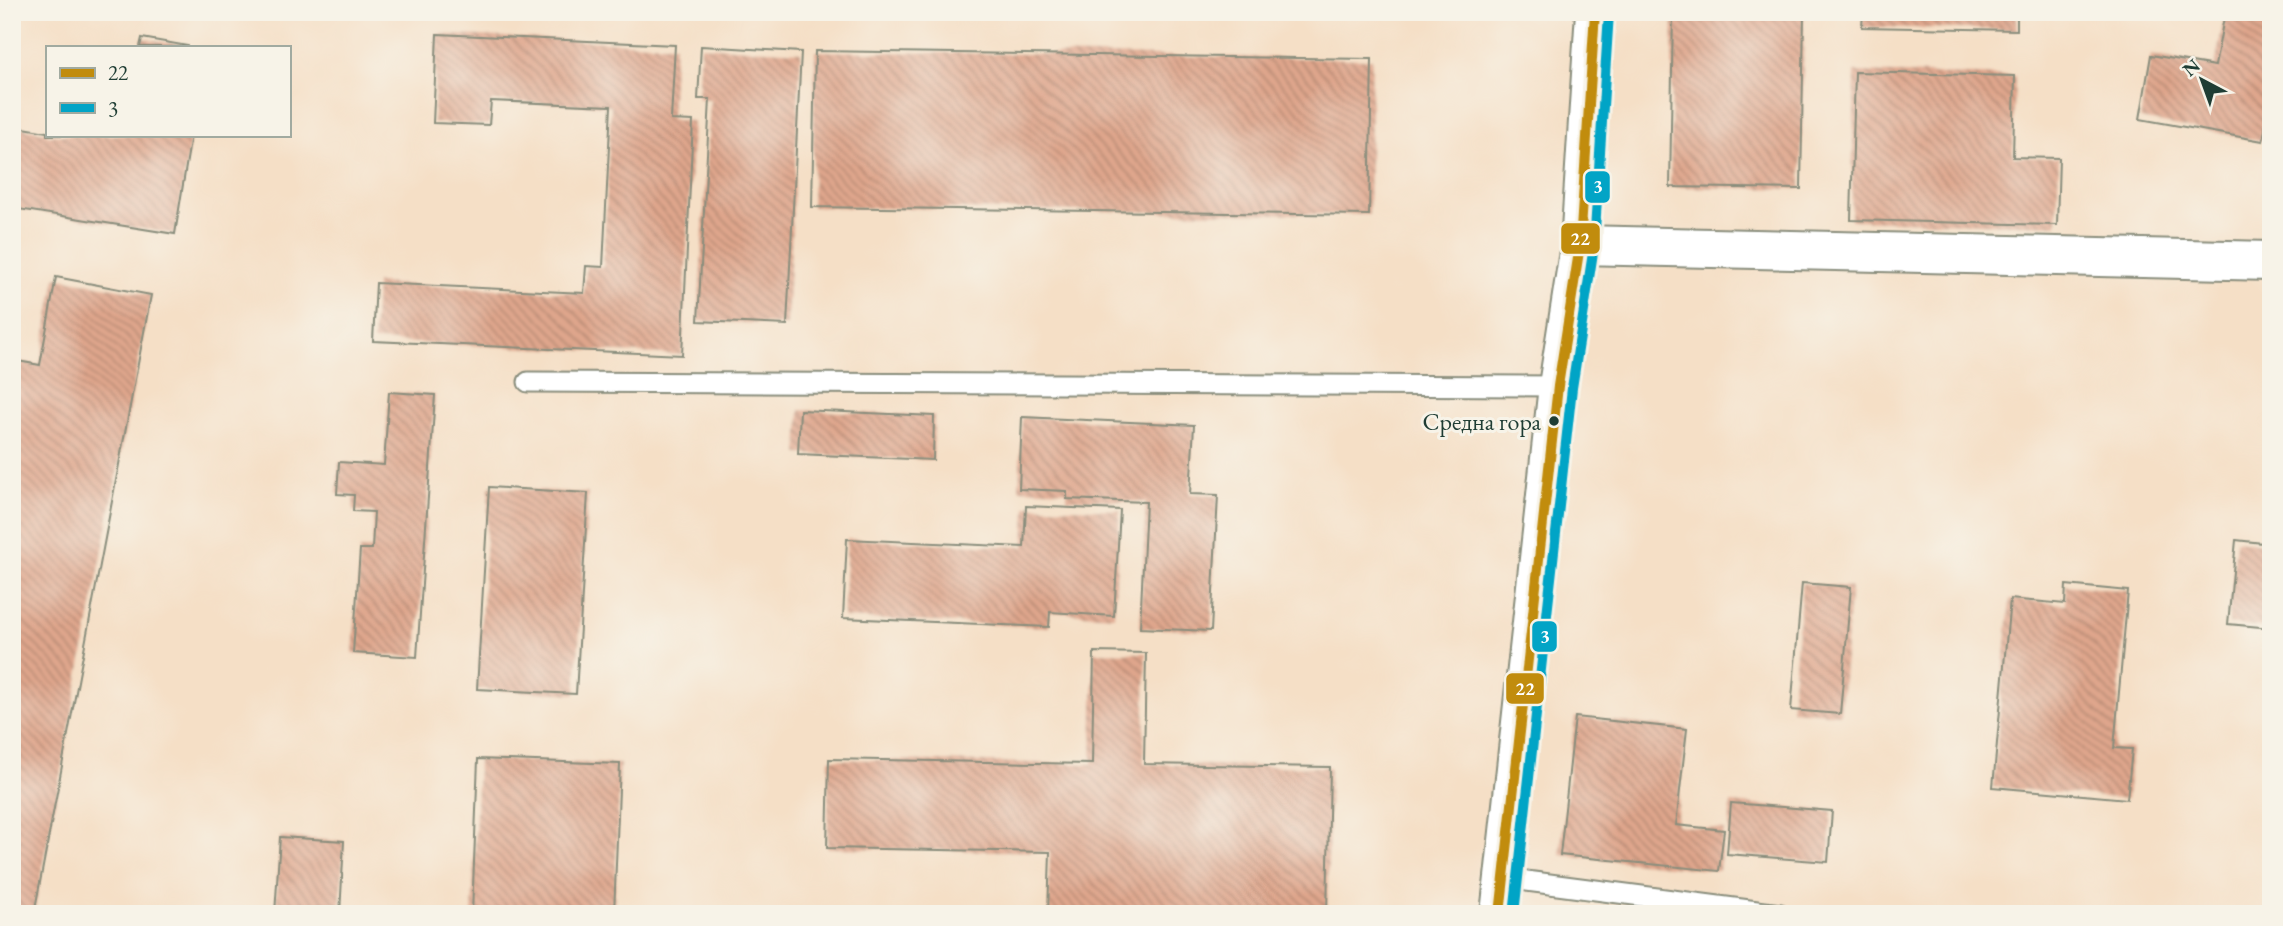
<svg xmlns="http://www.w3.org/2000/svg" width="2283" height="926" font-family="'EB Garamond',serif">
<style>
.building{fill:url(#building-back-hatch)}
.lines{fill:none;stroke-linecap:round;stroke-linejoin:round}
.lane-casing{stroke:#8a8e7d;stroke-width:23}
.street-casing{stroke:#8a8e7d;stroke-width:42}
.secondary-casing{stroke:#8a8e7d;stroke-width:42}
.lane{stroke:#fff;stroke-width:19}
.street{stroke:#fff;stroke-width:38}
.secondary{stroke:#fff;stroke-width:38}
.bus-1-casing{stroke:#f7f3e8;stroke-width:16}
.bus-2-casing{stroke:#f7f3e8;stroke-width:16}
.bus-1{stroke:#c18c0d;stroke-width:10}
.bus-2{stroke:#02a4c6;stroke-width:10}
.bus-dot{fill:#1f3d34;stroke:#f7f3e8;stroke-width:2.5}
.labels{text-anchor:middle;stroke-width:6;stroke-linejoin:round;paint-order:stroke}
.bus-label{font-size:24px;fill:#1f3d34;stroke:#f7f3e8;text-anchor:end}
.line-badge{stroke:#f7f3e8;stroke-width:2.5}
.badge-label{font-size:19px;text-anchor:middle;font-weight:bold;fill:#fff}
</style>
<defs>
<pattern id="building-back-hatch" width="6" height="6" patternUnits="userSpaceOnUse" patternTransform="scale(1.75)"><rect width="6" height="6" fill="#dfa68c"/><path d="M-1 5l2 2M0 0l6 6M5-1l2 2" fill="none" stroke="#b48873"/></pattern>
</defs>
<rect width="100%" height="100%" fill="#f7f3e8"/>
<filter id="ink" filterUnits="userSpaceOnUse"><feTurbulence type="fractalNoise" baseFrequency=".0143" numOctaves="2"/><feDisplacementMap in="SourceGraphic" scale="14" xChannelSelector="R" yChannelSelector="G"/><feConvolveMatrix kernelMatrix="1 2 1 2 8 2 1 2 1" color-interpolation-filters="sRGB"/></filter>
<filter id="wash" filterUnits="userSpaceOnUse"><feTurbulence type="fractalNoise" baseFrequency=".00686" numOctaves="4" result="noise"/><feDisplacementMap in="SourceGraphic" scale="28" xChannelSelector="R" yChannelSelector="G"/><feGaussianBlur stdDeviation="1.57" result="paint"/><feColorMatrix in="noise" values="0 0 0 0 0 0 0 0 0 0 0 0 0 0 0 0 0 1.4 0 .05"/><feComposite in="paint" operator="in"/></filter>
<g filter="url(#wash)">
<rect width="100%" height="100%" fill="#f5dfc6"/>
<g id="blocks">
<g class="building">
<polygon points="1673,12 1804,12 1801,189 1670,187"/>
<polygon points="1863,12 2017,12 2017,30 1862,27"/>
<polygon points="2225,12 2271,12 2271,97 2263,141 2140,119 2151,55 2215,66"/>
<polygon points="437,34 675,45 671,120 693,121 682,355 373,341 376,283 584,293 586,266 603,267 611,106 491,101 489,125 433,123"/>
<polygon points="142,38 188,46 188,47 140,47"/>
<polygon points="701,46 801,52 787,325 698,321 710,99 698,99"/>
<polygon points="815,51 1372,59 1369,215 812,207"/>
<polygon points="1855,72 2015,76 2013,157 2059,158 2057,225 1851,220"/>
<polygon points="12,126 47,132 47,135 191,135 175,234 12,208"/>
<polygon points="56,277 151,295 34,914 12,914 12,360 40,365"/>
<polygon points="389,392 435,395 417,657 353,653 360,549 372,549 374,512 353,511 354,495 337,494 339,462 384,465"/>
<polygon points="800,410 934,416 933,460 798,454"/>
<polygon points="1022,417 1194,425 1190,494 1218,495 1211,631 1140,628 1146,502 1067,499 1067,491 1019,489"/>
<polygon points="489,487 588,493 576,694 477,689"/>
<polygon points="1026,506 1120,510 1114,616 1050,612 1049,627 843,618 847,539 1024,547"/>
<polygon points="2236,540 2271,544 2271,628 2228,624"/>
<polygon points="1802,583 1851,587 1840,714 1791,710"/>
<polygon points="2066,585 2128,591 2114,748 2132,749 2127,799 1993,787 2010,599 2065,604"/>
<polygon points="1094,652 1146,653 1144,764 1330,767 1327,914 1048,914 1050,852 827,848 829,759 1092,764"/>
<polygon points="1575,717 1687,729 1676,825 1724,830 1719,871 1560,855"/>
<polygon points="478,759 620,764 614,914 472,914"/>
<polygon points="1731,803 1832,811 1828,862 1727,854"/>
<polygon points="280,837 344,841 340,914 275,914"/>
</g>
</g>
</g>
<g filter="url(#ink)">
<use href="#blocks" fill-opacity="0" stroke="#8a8e7d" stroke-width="2"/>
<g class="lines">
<g class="lane-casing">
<g id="lane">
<polyline points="528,382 1558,386"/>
<polyline points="1504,878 1780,914"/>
</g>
</g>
<g class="street-casing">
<polyline id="street" points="1580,245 2271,261"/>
</g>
<g class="secondary-casing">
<polyline id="secondary" points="1500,914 1558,386 1580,245 1595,12"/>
</g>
<use href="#lane" class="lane"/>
<use href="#street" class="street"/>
<use href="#secondary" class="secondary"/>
<g class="bus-1-casing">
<polyline id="bus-1" points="1500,914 1558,386 1580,245 1595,12"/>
</g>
<g class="bus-2-casing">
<polyline id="bus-2" points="1514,914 1572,388 1594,246 1609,13"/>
</g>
<use href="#bus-1" class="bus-1"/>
<use href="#bus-2" class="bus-2"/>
</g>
</g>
<circle class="bus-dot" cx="1554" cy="421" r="6"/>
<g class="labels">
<g class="bus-label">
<text x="1541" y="430">Средна гора</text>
</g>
</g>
<g class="line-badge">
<rect x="1584" y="170" width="27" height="34" rx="7" fill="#02a4c6"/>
<rect x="1560" y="222" width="41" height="33" rx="7" fill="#c18c0d"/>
<rect x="1531" y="620" width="27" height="33" rx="7" fill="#02a4c6"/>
<rect x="1505" y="672" width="40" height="33" rx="7" fill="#c18c0d"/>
</g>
<g class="badge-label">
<text x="1598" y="193">3</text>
<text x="1580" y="245">22</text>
<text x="1545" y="643">3</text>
<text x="1525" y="695">22</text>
</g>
<rect width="2283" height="926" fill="none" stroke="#f7f3e8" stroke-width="42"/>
<rect x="46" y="46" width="245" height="91" fill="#f7f3e8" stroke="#a1aaa0" stroke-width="2"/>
<rect x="60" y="68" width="35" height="10" fill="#c18c0d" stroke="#a1aaa0" stroke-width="2"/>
<text x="108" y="80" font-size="21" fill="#1f3d34">22</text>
<rect x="60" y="103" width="35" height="10" fill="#02a4c6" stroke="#a1aaa0" stroke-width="2"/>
<text x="108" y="116" font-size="21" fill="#1f3d34">3</text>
<g transform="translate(2202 80) rotate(319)" stroke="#f7f3e8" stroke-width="5" paint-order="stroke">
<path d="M0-5L12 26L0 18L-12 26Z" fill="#1f3d34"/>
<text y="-10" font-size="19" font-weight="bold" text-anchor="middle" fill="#1f3d34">N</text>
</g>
</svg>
